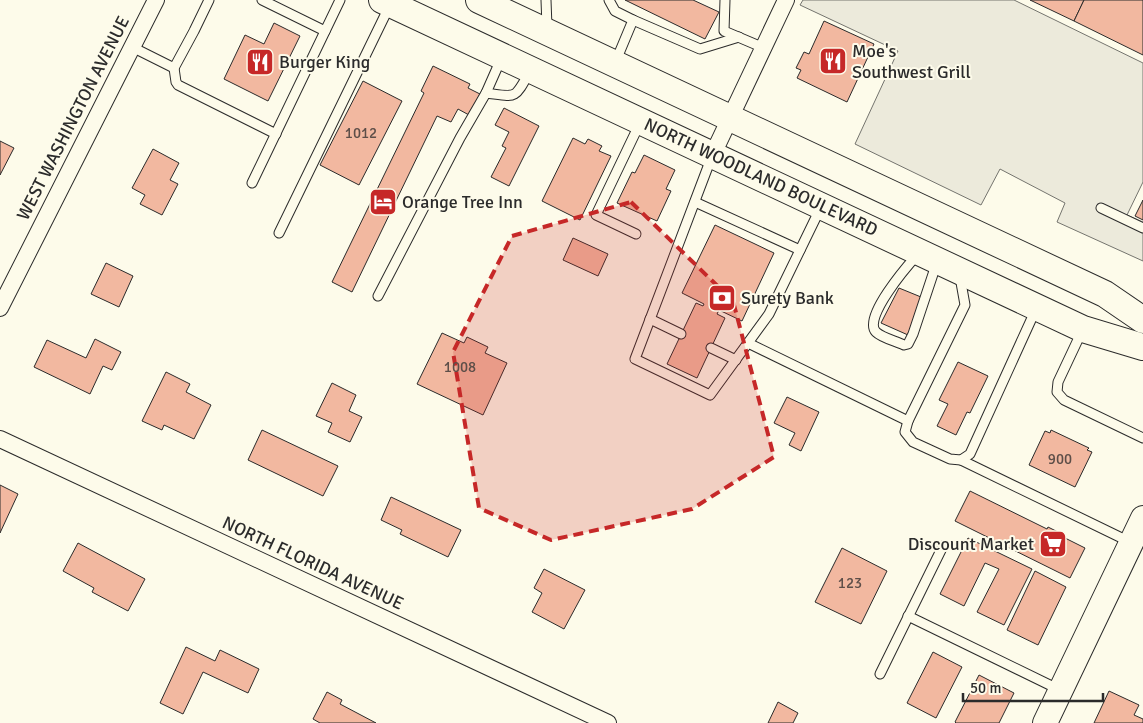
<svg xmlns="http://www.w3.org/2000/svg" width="1143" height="723" font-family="Signika,sans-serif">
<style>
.parking{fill:#eceadb;stroke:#74746e}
.building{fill:#f2b8a0;stroke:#2b2b2b}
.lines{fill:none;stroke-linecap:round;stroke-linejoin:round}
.lane-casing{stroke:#2b2b2b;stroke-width:11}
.street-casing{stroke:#2b2b2b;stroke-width:18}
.secondary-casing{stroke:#2b2b2b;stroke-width:26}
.primary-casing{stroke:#2b2b2b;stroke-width:28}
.lane{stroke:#fdfbea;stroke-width:9}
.street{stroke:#fdfbea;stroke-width:16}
.secondary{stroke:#fdfbea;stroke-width:24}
.primary{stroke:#fdfbea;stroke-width:26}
.marked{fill:#c62828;fill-opacity:0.2;stroke:#c62828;stroke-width:4;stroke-dasharray:10 6;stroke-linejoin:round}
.labels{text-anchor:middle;stroke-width:4;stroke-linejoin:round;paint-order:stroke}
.number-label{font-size:15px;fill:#5d4e48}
.poi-label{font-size:18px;fill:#2b2b2b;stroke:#fdfbea;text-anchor:start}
.street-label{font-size:18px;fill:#2b2b2b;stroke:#fdfbea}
</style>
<rect width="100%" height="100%" fill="#fdfbea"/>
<polygon class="parking" points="803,0 1014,0 1143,63 1143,182 1127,215 1143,222 1143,261 1057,222 1065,203 1000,169 981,205 855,144 898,51 800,5"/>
<g class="building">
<polygon points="625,0 693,0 719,12 705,39"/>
<polygon points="1030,0 1084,0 1074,21"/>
<polygon points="1084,0 1143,0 1143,55 1074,21"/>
<polygon points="824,21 874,44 847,102 797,78 801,70 796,68 804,52 809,54"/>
<polygon points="274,23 300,36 268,101 224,79 245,35 264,44"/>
<polygon points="433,66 470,84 468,88 480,94 469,115 458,109 451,122 437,116 352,292 332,282 424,93 421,91"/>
<polygon points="363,81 402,101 359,185 320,165"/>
<polygon points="504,108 539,126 509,186 491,177 506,148 502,146 509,132 495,125"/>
<polygon points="573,138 585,144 588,139 602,146 599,151 611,156 580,220 542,201"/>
<polygon points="0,141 14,148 0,175"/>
<polygon points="153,149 179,163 170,180 178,184 162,215 140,204 145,195 132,188"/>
<polygon points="644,155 675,170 666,189 671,191 657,221 617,203 632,172 635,173"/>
<polygon points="1143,200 1143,220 1135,216"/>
<polygon points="715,225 774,253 742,321 719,310 717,314 725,318 697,378 667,364 696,303 703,306 704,304 682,293"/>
<polygon points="573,238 608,254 598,276 563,260"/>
<polygon points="106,263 133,276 119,307 91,294"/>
<polygon points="899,288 921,297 908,335 881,323"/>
<polygon points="442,333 464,343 467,337 488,347 485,353 507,363 483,415 417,384"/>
<polygon points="95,339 121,352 112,370 103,366 90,394 34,367 47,340 86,358"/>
<polygon points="958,362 988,376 970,413 967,412 956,435 937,426 948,404 939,400"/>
<polygon points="166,372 190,384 186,392 211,405 194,439 164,425 162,430 142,421"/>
<polygon points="332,383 356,395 349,411 362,417 350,442 328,432 332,423 316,416"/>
<polygon points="787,397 819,412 801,451 789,445 795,433 774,423"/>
<polygon points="262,430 338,466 323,496 248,460"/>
<polygon points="1051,430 1089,448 1087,450 1092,452 1075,487 1029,465 1045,431 1050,433"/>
<polygon points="0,485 18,494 0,533"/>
<polygon points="970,491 1047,529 1048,527 1062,534 1061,536 1085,548 1070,578 955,521"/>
<polygon points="391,497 461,530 448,557 400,534 402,530 381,520"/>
<polygon points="968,538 1032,569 1004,625 977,612 999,569 985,563 964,606 940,594"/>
<polygon points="78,543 145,579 128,611 92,592 94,588 63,571"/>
<polygon points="842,548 887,571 861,624 815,602"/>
<polygon points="544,569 585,590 564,629 532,612 542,593 534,588"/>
<polygon points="1035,571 1066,587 1038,645 1007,630"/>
<polygon points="186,647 215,661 220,650 259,669 248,693 203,672 183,714 160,703"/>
<polygon points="933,652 962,667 936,718 907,703"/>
<polygon points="979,675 1014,693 999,723 956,723 955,722"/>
<polygon points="1109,691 1139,705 1134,715 1143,719 1143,723 1094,723"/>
<polygon points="327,692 342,700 340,704 376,723 320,723 313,719"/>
<polygon points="778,702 798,713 793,723 768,723"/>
</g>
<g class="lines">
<g class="lane-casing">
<g id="lane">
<polyline points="262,0 325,31"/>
<polyline points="546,0 547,27"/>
<polyline points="609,0 615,11 633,20 615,63"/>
<polyline points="725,0 724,31 764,48"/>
<polyline points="633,20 700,49 739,37"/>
<polyline points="132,47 174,68 194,31 209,0"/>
<polyline points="174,68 176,82 178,85 276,134"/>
<path d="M 486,93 C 516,97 514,100 529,73"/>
<polyline points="712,156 635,359 710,395 769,314 820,209"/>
<polyline points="252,183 340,0"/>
<polyline points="695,202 800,250"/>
<polyline points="1101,208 1143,228"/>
<polyline points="279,233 389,7"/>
<polyline points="636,234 596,215 640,123"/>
<path d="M 918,254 C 908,265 862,318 876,332 C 882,338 896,341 904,345 L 908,344 L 913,334 L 937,262"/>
<polyline points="960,277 965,305 908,421 905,432 913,442 950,459 961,460 970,454 1036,309"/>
<polyline points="378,296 460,138 486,93 501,59"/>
<polyline points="650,319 681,334"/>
<polyline points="1082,331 1058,382 1057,392 1064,400 1143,438"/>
<polyline points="748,343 908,421"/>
<polyline points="711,348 736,360"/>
<polyline points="961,460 1130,542"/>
<polyline points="908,616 1060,690"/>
<polyline points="880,674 943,546"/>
</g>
</g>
<g class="street-casing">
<g id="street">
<polyline points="713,154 786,0"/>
<polyline points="0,308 156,0"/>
<polyline points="0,439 608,723"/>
</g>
</g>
<g class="secondary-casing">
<polyline id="secondary" points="1045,723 1143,518"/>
</g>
<g class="primary-casing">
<g id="primary">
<polyline points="382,0 1083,329 1143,347"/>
<polyline points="479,0 1105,294 1143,320"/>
</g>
</g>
<use href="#lane" class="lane"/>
<use href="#street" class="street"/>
<use href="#secondary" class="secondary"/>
<use href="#primary" class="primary"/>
</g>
<path class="marked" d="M 631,202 L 733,301 L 774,457 L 692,509 L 551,540 L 479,508 L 453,352 L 512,236 Z"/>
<defs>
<g id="restaurant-square" transform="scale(1.4375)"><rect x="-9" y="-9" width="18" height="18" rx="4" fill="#c62828" stroke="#fdfbea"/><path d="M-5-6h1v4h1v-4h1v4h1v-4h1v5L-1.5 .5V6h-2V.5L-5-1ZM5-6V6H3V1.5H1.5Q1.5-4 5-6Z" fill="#fff"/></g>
<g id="hotel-square" transform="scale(1.4375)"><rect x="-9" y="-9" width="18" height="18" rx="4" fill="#c62828" stroke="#fdfbea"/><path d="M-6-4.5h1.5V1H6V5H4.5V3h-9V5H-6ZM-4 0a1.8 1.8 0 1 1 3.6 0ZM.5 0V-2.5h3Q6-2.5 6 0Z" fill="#fff"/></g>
<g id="bank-square" transform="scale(1.4375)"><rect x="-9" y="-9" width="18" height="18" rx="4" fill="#c62828" stroke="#fdfbea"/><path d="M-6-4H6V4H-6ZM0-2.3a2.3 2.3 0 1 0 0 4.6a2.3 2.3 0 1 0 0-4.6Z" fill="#fff"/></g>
<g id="supermarket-square" transform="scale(1.4375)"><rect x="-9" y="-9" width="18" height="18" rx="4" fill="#c62828" stroke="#fdfbea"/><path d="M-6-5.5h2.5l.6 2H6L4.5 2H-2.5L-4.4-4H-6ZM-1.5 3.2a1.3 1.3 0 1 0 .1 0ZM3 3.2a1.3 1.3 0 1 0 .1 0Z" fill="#fff"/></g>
</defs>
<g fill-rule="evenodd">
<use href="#restaurant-square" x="833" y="61"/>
<use href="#restaurant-square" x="260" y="62"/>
<use href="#hotel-square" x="383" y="202"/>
<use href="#bank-square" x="722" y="298"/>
<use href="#supermarket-square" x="1053" y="544"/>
</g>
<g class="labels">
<g class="number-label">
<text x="361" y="138">1012</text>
<text x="460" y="372">1008</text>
<text x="1060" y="464">900</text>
<text x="850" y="588">123</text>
</g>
<g class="poi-label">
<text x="852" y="57">Moe's<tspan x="852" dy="21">Southwest Grill</tspan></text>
<text x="279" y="68">Burger King</text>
<text x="402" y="208">Orange Tree Inn</text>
<text x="741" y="304">Surety Bank</text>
<text x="1034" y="550" text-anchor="end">Discount Market</text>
</g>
<g class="street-label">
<text transform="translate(73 118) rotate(-63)" y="6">WEST WASHINGTON AVENUE</text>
<text transform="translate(761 177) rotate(25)" y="6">NORTH WOODLAND BOULEVARD</text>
<text transform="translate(313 563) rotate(25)" y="6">NORTH FLORIDA AVENUE</text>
</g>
</g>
<path d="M963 693v8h140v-8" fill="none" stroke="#2b2b2b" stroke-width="2.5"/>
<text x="970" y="693" font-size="15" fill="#2b2b2b" stroke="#fdfbea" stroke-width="4" paint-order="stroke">50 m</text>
</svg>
